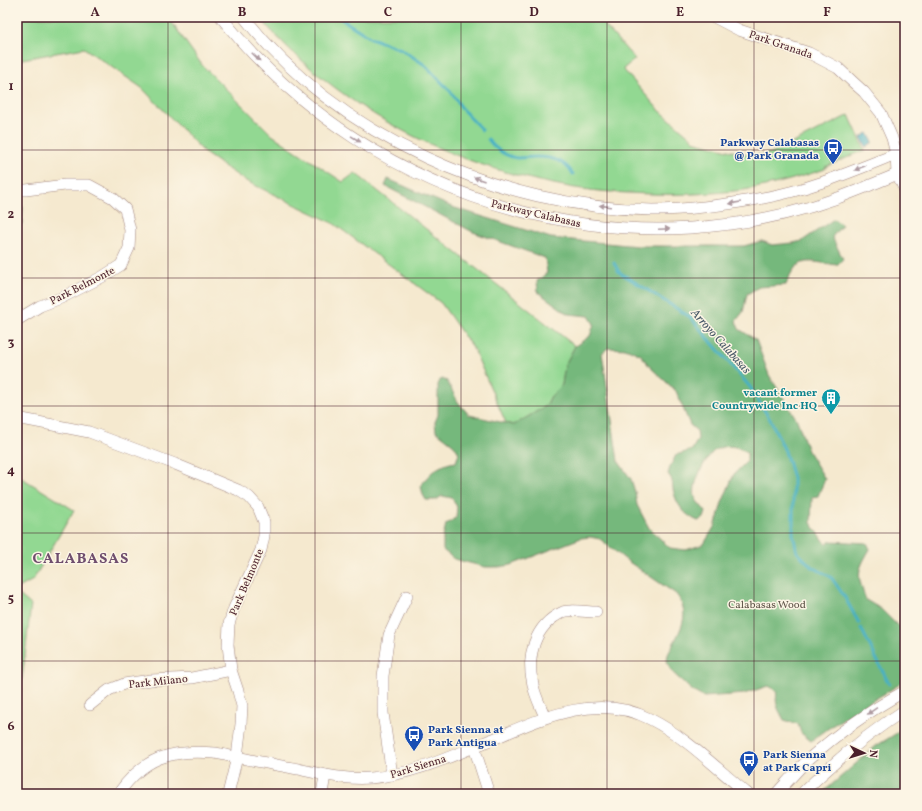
<svg xmlns="http://www.w3.org/2000/svg" width="922" height="811" font-family="Vollkorn,serif">
<style>
.green{fill:#92d892;stroke:#6e7c5e}
.forest{fill:#75b87c;stroke:#606c54;fill-rule:evenodd}
.water{fill:#46b1c4;stroke:#486878}
.lines{fill:none;stroke-linecap:round;stroke-linejoin:round}
.stream{stroke:#46b1c4;stroke-width:3}
.minor-casing{stroke:#a0847d;stroke-width:12}
.minor{stroke:#fff;stroke-width:11}
.oneway{fill:#ae9aa0}
.grid{fill:none;stroke:#4a1f2b;stroke-width:1;stroke-opacity:0.55}
.labels{text-anchor:middle;stroke-width:3;stroke-linejoin:round;paint-order:stroke}
.street-label{font-size:11px;fill:#4a1f2b;stroke:#fcf5e5}
.transit-label{font-size:11px;font-weight:bold;fill:#164399;stroke:#fcf5e5;text-anchor:start}
.culture-label{font-size:11px;font-weight:bold;fill:#0d838f;stroke:#fcf5e5;text-anchor:end}
.park-label{font-size:11px;fill:#60564a;stroke:#fcf5e5}
.water-label{font-size:12px;font-style:italic;fill:#485968;stroke:#fcf5e5}
.district-label{font-size:15px;font-weight:bold;letter-spacing:1px;fill:#6f4e6e;stroke:#fcf5e5}
.neatline{fill:none;stroke:#4a1f2b;stroke-width:1.5}
.grid-label{font-size:13px;text-anchor:middle;font-weight:bold;fill:#4a1f2b}
</style>
<rect width="100%" height="100%" fill="#fcf5e5"/>
<filter id="ink" filterUnits="userSpaceOnUse"><feTurbulence type="fractalNoise" baseFrequency=".025" numOctaves="2"/><feDisplacementMap in="SourceGraphic" scale="8" xChannelSelector="R" yChannelSelector="G"/><feConvolveMatrix kernelMatrix="1 2 1 2 8 2 1 2 1" color-interpolation-filters="sRGB"/></filter>
<filter id="wash" filterUnits="userSpaceOnUse"><feTurbulence type="fractalNoise" baseFrequency=".012" numOctaves="4" result="noise"/><feDisplacementMap in="SourceGraphic" scale="16" xChannelSelector="R" yChannelSelector="G"/><feGaussianBlur stdDeviation="0.9" result="paint"/><feColorMatrix in="noise" values="0 0 0 0 0 0 0 0 0 0 0 0 0 0 0 0 0 1.4 0 .05"/><feComposite in="paint" operator="in"/></filter>
<g filter="url(#wash)">
<rect width="100%" height="100%" fill="#f5e9cf"/>
<g class="green">
<polygon points="17,17 168,17 202,65 272,135 343,182 355,173 575,346 565,365 562,385 551,396 546,406 514,425 506,423 474,350 441,303 333,223 244,180 206,154 142,88 84,48 17,60"/>
<path d="M 259,17 L 597,17 L 635,59 L 623,69 L 658,109 L 696,142 L 752,156 L 773,153 L 849,115 L 865,150 L 825,167 L 825,169 C 798,178 771,186 743,190 C 712,194 681,195 650,194 C 625,193 600,192 575,188 C 452,167 342,112 259,17 Z"/>
<polygon points="17,207 23,207 22,224 17,226"/>
<polygon points="17,475 74,510 33,580 17,589"/>
<polygon points="17,593 31,605 19,705 17,704"/>
</g>
<g class="forest">
<path d="M 388,179 L 452,207 L 551,238 L 638,246 L 744,246 L 762,241 L 772,245 L 793,243 L 802,241 L 834,219 L 842,225 L 832,237 L 843,259 L 837,265 C 809,262 797,254 786,285 L 759,287 L 747,294 L 743,312 L 736,321 L 739,329 L 756,340 L 769,375 L 797,420 L 808,451 L 825,479 L 818,496 L 812,497 L 811,523 L 827,545 L 830,541 L 867,543 L 870,549 C 856,573 857,574 866,600 L 881,609 L 899,627 L 905,624 L 905,681 L 836,723 L 811,741 L 801,733 L 798,724 L 784,720 C 782,716 778,710 777,705 C 774,695 782,692 768,686 L 744,694 L 704,697 C 695,694 688,687 681,680 C 676,676 670,671 668,664 C 666,659 668,653 671,649 C 680,629 692,615 676,594 L 626,560 L 600,539 L 590,537 L 581,538 L 511,565 L 499,567 L 485,567 L 454,559 L 443,550 L 443,537 L 446,524 L 456,518 L 457,507 L 452,498 L 442,496 L 436,500 L 426,500 L 423,495 L 421,486 C 429,472 440,464 456,462 L 459,453 L 454,445 L 436,431 L 435,422 L 438,415 L 438,382 L 442,379 L 447,381 L 458,402 L 469,415 L 514,425 L 546,406 L 551,396 L 562,385 L 565,365 L 575,346 L 590,336 L 594,324 L 589,316 L 568,314 L 538,292 L 537,281 L 547,273 L 545,258 L 473,232 L 385,186 ZM 608,348 L 628,349 L 641,355 L 650,367 L 676,391 L 690,425 L 697,431 L 698,439 L 692,450 L 676,455 L 670,467 L 668,474 C 673,480 672,482 673,489 C 676,504 684,515 698,521 L 704,518 L 706,512 C 703,507 697,503 695,497 C 692,485 703,463 711,454 C 719,444 738,444 747,453 L 747,461 L 734,474 L 722,503 L 716,524 L 704,544 L 686,550 L 670,548 L 649,528 L 637,505 L 635,492 L 631,479 L 618,461 L 602,353 Z"/>
<polygon points="905,728 905,794 821,794 876,746"/>
</g>
<polygon class="water" points="868,133 873,142 866,147 861,137"/>
<g class="lines">
<g class="stream">
<polyline points="338,17 371,38 401,49 425,65 451,92 463,110 482,130"/>
<path d="M 488,139 C 494,148 506,157 517,158 C 523,158 529,157 536,157 C 552,157 564,160 573,174"/>
<polyline points="614,263 619,272 690,317 750,387 771,421 785,451 793,478 793,534 797,552 811,566 831,577 844,596 859,623"/>
<polyline points="861,628 889,684"/>
</g>
</g>
</g>
<g filter="url(#ink)">
<g class="lines">
<g class="minor-casing">
<g id="minor">
<path d="M 221,17 C 374,209 639,283 866,187 C 879,181 893,177 905,170"/>
<path d="M 244,17 C 338,137 500,208 652,210 C 689,210 726,205 763,198 C 809,190 853,171 896,154 L 905,148"/>
<polyline points="714,17 739,30 809,53 838,68 854,83 864,92 881,113 892,138 896,154 897,174 905,190"/>
<polyline points="17,190 26,190 65,185 89,185 113,198 125,209 130,230 129,248 121,265 102,277 61,298 40,306 17,320"/>
<polyline points="17,418 89,432 175,464 238,490 249,497 258,507 264,522 264,536 261,550 234,608 229,624 228,645 231,670 238,691 242,706 241,724 237,757 228,794"/>
<polyline points="90,705 109,690 124,684 151,680 192,678 231,670"/>
<path d="M 545,717 C 541,707 535,696 533,685 C 526,657 534,625 563,612 C 569,609 588,612 596,612"/>
<polyline points="474,747 489,794"/>
<polyline points="392,775 383,713 383,676 389,635 407,596"/>
<path d="M 118,794 C 144,757 171,749 215,753 C 242,758 270,764 298,769 C 321,774 345,780 370,778 C 413,775 454,755 493,739 C 542,718 597,692 650,719 C 686,737 716,768 748,794"/>
<polyline points="322,794 325,775"/>
<path d="M 776,794 C 787,782 798,769 810,758 C 839,732 871,710 905,691"/>
<path d="M 801,794 C 833,763 867,734 905,710"/>
</g>
</g>
<use href="#minor" class="minor"/>
</g>
<defs><path id="oneway-solid" d="M-6-.8H1V-3.2L6.5 0L1 3.2V.8H-6Z"/></defs>
<g class="oneway">
<use href="#oneway-solid" transform="translate(256 57) rotate(45)"/>
<use href="#oneway-solid" transform="translate(356 139) rotate(32)"/>
<use href="#oneway-solid" transform="translate(860 168) rotate(158)"/>
<use href="#oneway-solid" transform="translate(479 179) rotate(-160)"/>
<use href="#oneway-solid" transform="translate(735 203) rotate(171)"/>
<use href="#oneway-solid" transform="translate(605 206) rotate(-173)"/>
<use href="#oneway-solid" transform="translate(664 229) rotate(-2)"/>
<use href="#oneway-solid" transform="translate(872 711) rotate(146)"/>
</g>
</g>
<path class="grid" d="M 168,17 L 168,794M 315,17 L 315,794M 461,17 L 461,794M 607,17 L 607,794M 754,17 L 754,794M 17,150 L 905,150M 17,278 L 905,278M 17,406 L 905,406M 17,533 L 905,533M 17,661 L 905,661"/>
<defs>
<g id="bus-pin" transform="scale(1)"><path d="M0 17L-7.5 6A9.5 9.5 0 1 1 7.5 6Z" fill="#1a4fb4" stroke="#fcf5e5"/><path d="M-5-6H5V4H4V6H2V4H-2V6H-4V4H-5ZM-3.5-4V0h7V-4ZM-3.5 1.2v1.5H-2V1.2ZM2 1.2v1.5H3.5V1.2Z" fill="#fff"/></g>
<g id="building-pin" transform="scale(1)"><path d="M0 17L-7.5 6A9.5 9.5 0 1 1 7.5 6Z" fill="#0f9aa8" stroke="#fcf5e5"/><path d="M-4-6H4V6H1V3H-1V6H-4ZM-2.5-4.3h1.7v1.8h-1.7ZM.8-4.3h1.7v1.8H.8ZM-2.5-1h1.7V.8h-1.7ZM.8-1h1.7V.8H.8Z" fill="#fff"/></g>
</defs>
<g fill-rule="evenodd">
<use href="#bus-pin" x="833" y="148"/>
<use href="#building-pin" x="831" y="398"/>
<use href="#bus-pin" x="414" y="735"/>
<use href="#bus-pin" x="749" y="760"/>
</g>
<g class="labels">
<g class="street-label">
<text transform="translate(781 44) rotate(19)" y="4">Park Granada</text>
<text transform="translate(536 213) rotate(13)" y="4">Parkway Calabasas</text>
<text transform="translate(82 285) rotate(-27)" y="4">Park Belmonte</text>
<text transform="translate(246 582) rotate(-67)" y="4">Park Belmonte</text>
<text transform="translate(158 681) rotate(-6)" y="4">Park Milano</text>
<text transform="translate(418 766) rotate(-17)" y="4">Park Sienna</text>
</g>
<g class="transit-label">
<text x="819" y="146" text-anchor="end">Parkway Calabasas<tspan x="819" dy="13">@ Park Granada</tspan></text>
<text x="428" y="733">Park Sienna at<tspan x="428" dy="13">Park Antigua</tspan></text>
<text x="763" y="758">Park Sienna<tspan x="763" dy="13">at Park Capri</tspan></text>
</g>
<g class="culture-label">
<text x="817" y="396">vacant former<tspan x="817" dy="13">Countrywide Inc HQ</tspan></text>
</g>
<g class="park-label">
<text x="767" y="608">Calabasas Wood</text>
</g>
<g class="water-label">
<text transform="translate(721 341) rotate(48)" y="4">Arroyo Calabasas</text>
</g>
<g class="district-label">
<text x="81" y="563">CALABASAS</text>
</g>
</g>
<rect width="922" height="811" fill="none" stroke="#fcf5e5" stroke-width="44"/>
<g transform="translate(864 753) rotate(94)" stroke="#fcf5e5" stroke-width="3" paint-order="stroke">
<path d="M0-3L7 15L0 10L-7 15Z" fill="#4a1f2b"/>
<text y="-6" font-size="11" font-weight="bold" text-anchor="middle" fill="#4a1f2b">N</text>
</g>
<rect x="22" y="22" width="878" height="767" class="neatline"/>
<g class="grid-label">
<text x="95" y="16">A</text>
<text x="242" y="16">B</text>
<text x="388" y="16">C</text>
<text x="534" y="16">D</text>
<text x="680" y="16">E</text>
<text x="827" y="16">F</text>
<text x="11" y="90">1</text>
<text x="11" y="218">2</text>
<text x="11" y="346">3</text>
<text x="11" y="474">4</text>
<text x="11" y="602">5</text>
<text x="11" y="730">6</text>
</g>
</svg>
